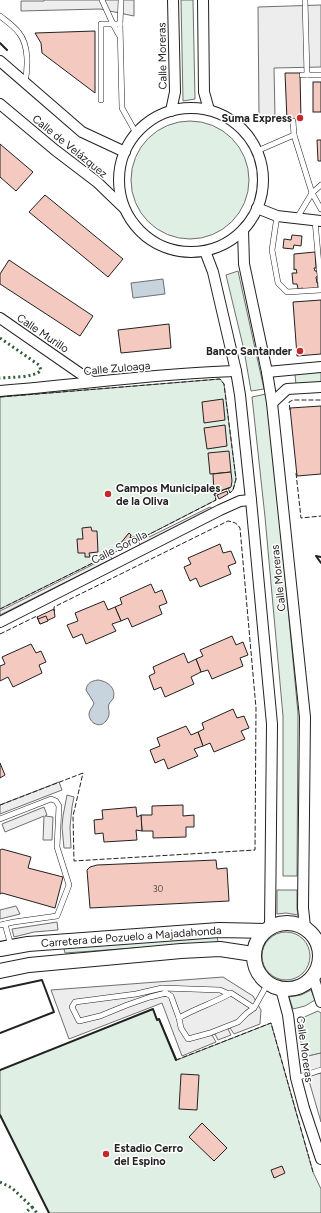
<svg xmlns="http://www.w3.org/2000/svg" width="321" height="1213" font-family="Figtree,sans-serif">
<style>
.green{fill:#e0efe3;stroke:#6f6f6f}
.parking{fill:#ededed;stroke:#6f6f6f}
.water{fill:#c7d3dd;stroke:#6f6f6f}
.building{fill:#f3c9c0;stroke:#222}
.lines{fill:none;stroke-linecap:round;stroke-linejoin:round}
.lane-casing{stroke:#222;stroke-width:6}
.street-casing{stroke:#222;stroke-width:12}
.secondary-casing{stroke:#222;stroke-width:16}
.lane{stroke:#fff;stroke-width:5}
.street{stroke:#fff;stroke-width:10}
.secondary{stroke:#fff;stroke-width:14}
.hedge{stroke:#2f5e38;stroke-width:3;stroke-dasharray:2 3;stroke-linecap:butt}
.fence{stroke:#222;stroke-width:1;stroke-dasharray:5 2;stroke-linecap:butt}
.wall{stroke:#222;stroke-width:2}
.poi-dot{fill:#c62828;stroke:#fff;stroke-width:1.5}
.labels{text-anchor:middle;stroke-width:3;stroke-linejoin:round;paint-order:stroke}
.number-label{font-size:9px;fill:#564c4a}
.street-label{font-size:11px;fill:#222;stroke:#fff}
.poi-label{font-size:11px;font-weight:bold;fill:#222;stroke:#fff;text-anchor:end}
</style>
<rect width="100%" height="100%" fill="#fff"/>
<g class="green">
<polygon points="181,0 193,0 195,99 183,101"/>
<circle cx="190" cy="180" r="59"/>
<polygon points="238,271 264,389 251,391 244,350 226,275"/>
<polygon points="321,372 321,383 296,385 295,374"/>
<polygon points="220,379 224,384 236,479 233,490 230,493 228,488 215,494 216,500 142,538 140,535 130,538 131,535 129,533 120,544 121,549 0,609 0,397"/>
<polygon points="266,394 278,503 298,713 297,876 283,876 283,716 265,517 252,397"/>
<polygon points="277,890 297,890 297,909 298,915 286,913 277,914"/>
<circle cx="286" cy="956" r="24"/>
<polygon points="217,936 218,942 65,953 63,945"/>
<polygon points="311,990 315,1000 305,1006 293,1009 289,997 301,995"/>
<polygon points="153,1009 157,1020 159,1019 177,1060 271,1023 313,1172 321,1189 321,1213 49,1213 0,1115 0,1070"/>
<polygon points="318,1011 321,1013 321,1053 304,1057 301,1042 302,1018"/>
</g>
<g class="parking">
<polygon points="44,0 134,0 134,16 100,9 21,11 21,1 44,1"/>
<polygon points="321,5 321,67 274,68 275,116 259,117 258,7"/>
<polygon points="210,507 213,509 140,545 139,542"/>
<polygon points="110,556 112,559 0,615 0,611"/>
<polygon points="59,782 62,790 0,814 0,805"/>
<polygon points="67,795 74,797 72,807 70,827 71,848 64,848 62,827 63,816"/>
<polygon points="44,807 47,815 45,816 53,817 52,840 43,840 44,816 5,832 2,824"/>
<polygon points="16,906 20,914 0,919 0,910"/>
<polygon points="57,922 58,930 34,932 14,937 12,929"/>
<polygon points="223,977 253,996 261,1010 260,1024 234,1034 230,1028 228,1029 231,1035 218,1040 215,1034 212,1035 216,1042 182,1056 162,1003 69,1039 51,990"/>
<polygon points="321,1053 321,1122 307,1074 304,1057"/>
</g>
<g class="water">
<polygon points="163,279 165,294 133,298 131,283"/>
<path d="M 98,680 C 107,681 117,688 113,699 C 112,700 110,702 109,704 C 107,709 112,714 106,721 C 100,729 89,723 89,714 C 89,710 93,707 94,703 L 86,690 C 87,683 91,681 98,680 Z"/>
</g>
<g class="building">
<polygon points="95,31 95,93 42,53 41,43 35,33"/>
<polygon points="285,73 300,73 301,120 287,120"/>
<rect x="313" y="82" width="8" height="30"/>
<polygon points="317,140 321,140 321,161 318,161"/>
<polygon points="0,144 33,172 16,191 0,177"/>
<polygon points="45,195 123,259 108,277 29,212"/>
<polygon points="292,235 302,236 301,246 294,245 293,249 283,248 284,239 291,240"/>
<polygon points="315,252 316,268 314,268 315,271 317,271 318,276 316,277 317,283 318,283 318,289 303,290 303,288 298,289 297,284 293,284 292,273 297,273 296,269 294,270 294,254"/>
<polygon points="9,260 93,316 80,336 0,284 0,274"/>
<polygon points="321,300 321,354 297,356 293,302"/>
<polygon points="169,324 171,348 121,353 118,330"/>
<polygon points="223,399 225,420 204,423 202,402"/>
<polygon points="321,406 321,474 297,476 290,408"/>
<polygon points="225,425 227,446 207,449 204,428"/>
<polygon points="229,451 231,472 210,474 208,453"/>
<polygon points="231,472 232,481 231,487 214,493 213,474"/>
<polygon points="227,491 228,494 219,499 217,495"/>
<polygon points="91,527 92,531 97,531 98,552 89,553 90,557 85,557 85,553 78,553 77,539 83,539 82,528"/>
<polygon points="129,533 131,535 130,538 140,535 142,538 121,549 120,544"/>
<polygon points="220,544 223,553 231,551 236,563 228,566 231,574 200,587 196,578 190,581 184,567 191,564 188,558"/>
<polygon points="151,584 155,593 162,590 167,603 159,606 162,614 132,627 128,618 121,621 115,607 122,604 120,598"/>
<polygon points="104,601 108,610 115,607 121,621 112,624 116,631 86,644 82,634 73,638 67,625 78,621 75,613"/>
<polygon points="54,609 55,617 40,624 37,617"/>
<polygon points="46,616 48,621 40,624 38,619"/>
<polygon points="232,636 236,645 243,642 248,655 240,658 243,666 212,679 208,670 201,672 196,659 203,656 200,650"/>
<polygon points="31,644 36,653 41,651 46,662 39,665 42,673 13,687 8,677 0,681 0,666 5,664 2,657"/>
<polygon points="184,653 188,663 196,659 201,672 191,677 194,684 165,697 161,687 154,690 149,676 155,673 153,667"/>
<polygon points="233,709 237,718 244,716 249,728 241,731 245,739 214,752 210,743 203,746 198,732 204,729 202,723"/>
<polygon points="186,726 191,735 198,732 203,746 194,749 198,756 168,769 164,759 155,763 150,750 160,746 157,738"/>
<polygon points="0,763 5,775 0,778"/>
<polygon points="183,805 183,816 194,815 194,827 186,827 186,837 153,838 153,831 142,831 141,815 152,815 152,806"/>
<polygon points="136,807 137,817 141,815 142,831 136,830 137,840 104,842 103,833 95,834 94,820 103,819 102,810"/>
<polygon points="2,849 31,857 28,868 63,877 55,908 2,893 0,894 0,850"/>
<polygon points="216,860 217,869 227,868 229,901 90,908 87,870 90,867 97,865"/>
<polygon points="181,1074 199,1075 197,1110 179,1109"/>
<polygon points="202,1123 227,1148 214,1161 189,1137"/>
<polygon points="282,1166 285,1173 274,1178 271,1170"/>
</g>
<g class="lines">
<g class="lane-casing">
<g id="lane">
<polyline points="102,0 113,24 119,35"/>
<polyline points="121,0 120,24 122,108 136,133"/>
<path d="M 0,16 C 6,21 14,26 19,33 C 29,45 28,68 25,82"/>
<polyline points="302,75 307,75 305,0"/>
<polyline points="307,75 321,75"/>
<polyline points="101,100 101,24 120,24"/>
<polyline points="294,135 312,193 297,218"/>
<polyline points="257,151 294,135 293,121"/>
<polyline points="321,185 312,193 321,209"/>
<polyline points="277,216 272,250 278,283 287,292 321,290"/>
<polyline points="315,221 321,287"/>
<polyline points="0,819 51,799 56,801 59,806 57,847 69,885 57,916 14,922 0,925"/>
<polyline points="5,924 11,946"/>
<path d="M 254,1008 L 231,993 C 214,1003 196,1008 179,1018 L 181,1028 L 188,1039 L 210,1033 L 238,1022 L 247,1013 L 254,1008 L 268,983"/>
<polyline points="179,1018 171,996 166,993 150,997 127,1005 100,1016 79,1021 72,1007 75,1002 136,994 162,988 220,990 229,994"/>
<polyline points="296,1078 321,1070"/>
</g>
</g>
<g class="street-casing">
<g id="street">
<polyline points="203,0 204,92 209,110"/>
<polyline points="0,61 82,132 125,152"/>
<polyline points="0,104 55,150 97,182 124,208"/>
<circle cx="191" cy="180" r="72"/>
<polyline points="171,111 175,92 173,0"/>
<polyline points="257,208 277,216 321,221"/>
<polyline points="243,230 244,264 267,372 272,403 305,717 303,908 305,927"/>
<polyline points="205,251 213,272 236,371 240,395 251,500 272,724 270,927"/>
<polyline points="0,318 91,381"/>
<polyline points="267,372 321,367"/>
<path d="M 0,391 C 79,385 157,373 236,371"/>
<polyline points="272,403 287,389 321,387"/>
<polyline points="0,622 220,510 240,501 251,500"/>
<polyline points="318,944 321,944"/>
<polyline points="319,964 321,964"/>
<polyline points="313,976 321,1002"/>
<polyline points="281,989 288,1015 296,1078 304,1108 321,1159"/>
</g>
</g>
<g class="secondary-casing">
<g id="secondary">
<circle cx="287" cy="956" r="33"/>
<path id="s1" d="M 0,949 L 28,944 L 219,930 L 264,931"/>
<polyline points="0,971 29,965 181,951 220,949 253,954"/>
</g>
</g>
<use href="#lane" class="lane"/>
<use href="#street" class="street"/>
<use href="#secondary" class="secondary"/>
<g class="hedge">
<path d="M 0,338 L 39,365 L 41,370 C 35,378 10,377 0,378"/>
<polyline points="0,1182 12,1188 32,1207 25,1213"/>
<polyline points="32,1207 37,1213"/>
</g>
<g class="fence">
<polyline points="0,397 220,379 224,384 236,479 233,490 230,493 229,488 214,494 216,500 142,538 141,536"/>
<polyline points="290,410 289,402 293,400 321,400"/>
<polyline points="296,473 301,518 321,516"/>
<polyline points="0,609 121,549 120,547"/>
<path d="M 54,611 L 54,607 L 228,521 C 234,522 237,523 240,528 L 256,708 L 255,850 L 74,861 L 73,816 L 83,773"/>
<polyline points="0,634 37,616 38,619"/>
<polyline points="0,805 83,773"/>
<polyline points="176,1060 271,1023 313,1172"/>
</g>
<g class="wall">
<polyline points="0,43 7,50"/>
<polyline points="321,557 316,556 321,563"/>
<polyline points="0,989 42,980 54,1012 0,1033"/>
<polyline points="0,1070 153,1009 157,1020 159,1019 176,1060"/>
<polyline points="0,1115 49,1213"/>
</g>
</g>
<g class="poi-dot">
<circle cx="300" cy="118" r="4"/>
<circle cx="300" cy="351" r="4"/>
<circle cx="108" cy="494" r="4"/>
<circle cx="106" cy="1154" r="4"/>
</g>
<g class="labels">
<g class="number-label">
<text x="158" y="892">30</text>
</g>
<g class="street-label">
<text transform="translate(162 56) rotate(-91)" y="4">Calle Moreras</text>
<text transform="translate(70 146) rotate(39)" y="4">Calle de Velázquez</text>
<text transform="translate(43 333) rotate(34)" y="4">Calle Murillo</text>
<text transform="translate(117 368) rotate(-5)" y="4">Calle Zuloaga</text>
<text transform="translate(119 547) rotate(-27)" y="4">Calle Sorolla</text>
<text transform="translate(278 578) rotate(-96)" y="4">Calle Moreras</text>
<text dy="4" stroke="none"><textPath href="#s1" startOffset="132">Carretera de Pozuelo a Majadahonda</textPath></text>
<text transform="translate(305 1049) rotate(82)" y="4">Calle Moreras</text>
</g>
<g class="poi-label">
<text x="292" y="122">Suma Express</text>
<text x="292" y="355">Banco Santander</text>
<text x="116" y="492" text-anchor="start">Campos Municipales<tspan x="116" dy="13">de la Oliva</tspan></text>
<text x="114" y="1152" text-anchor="start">Estadio Cerro<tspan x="114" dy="13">del Espino</tspan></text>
</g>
</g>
</svg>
